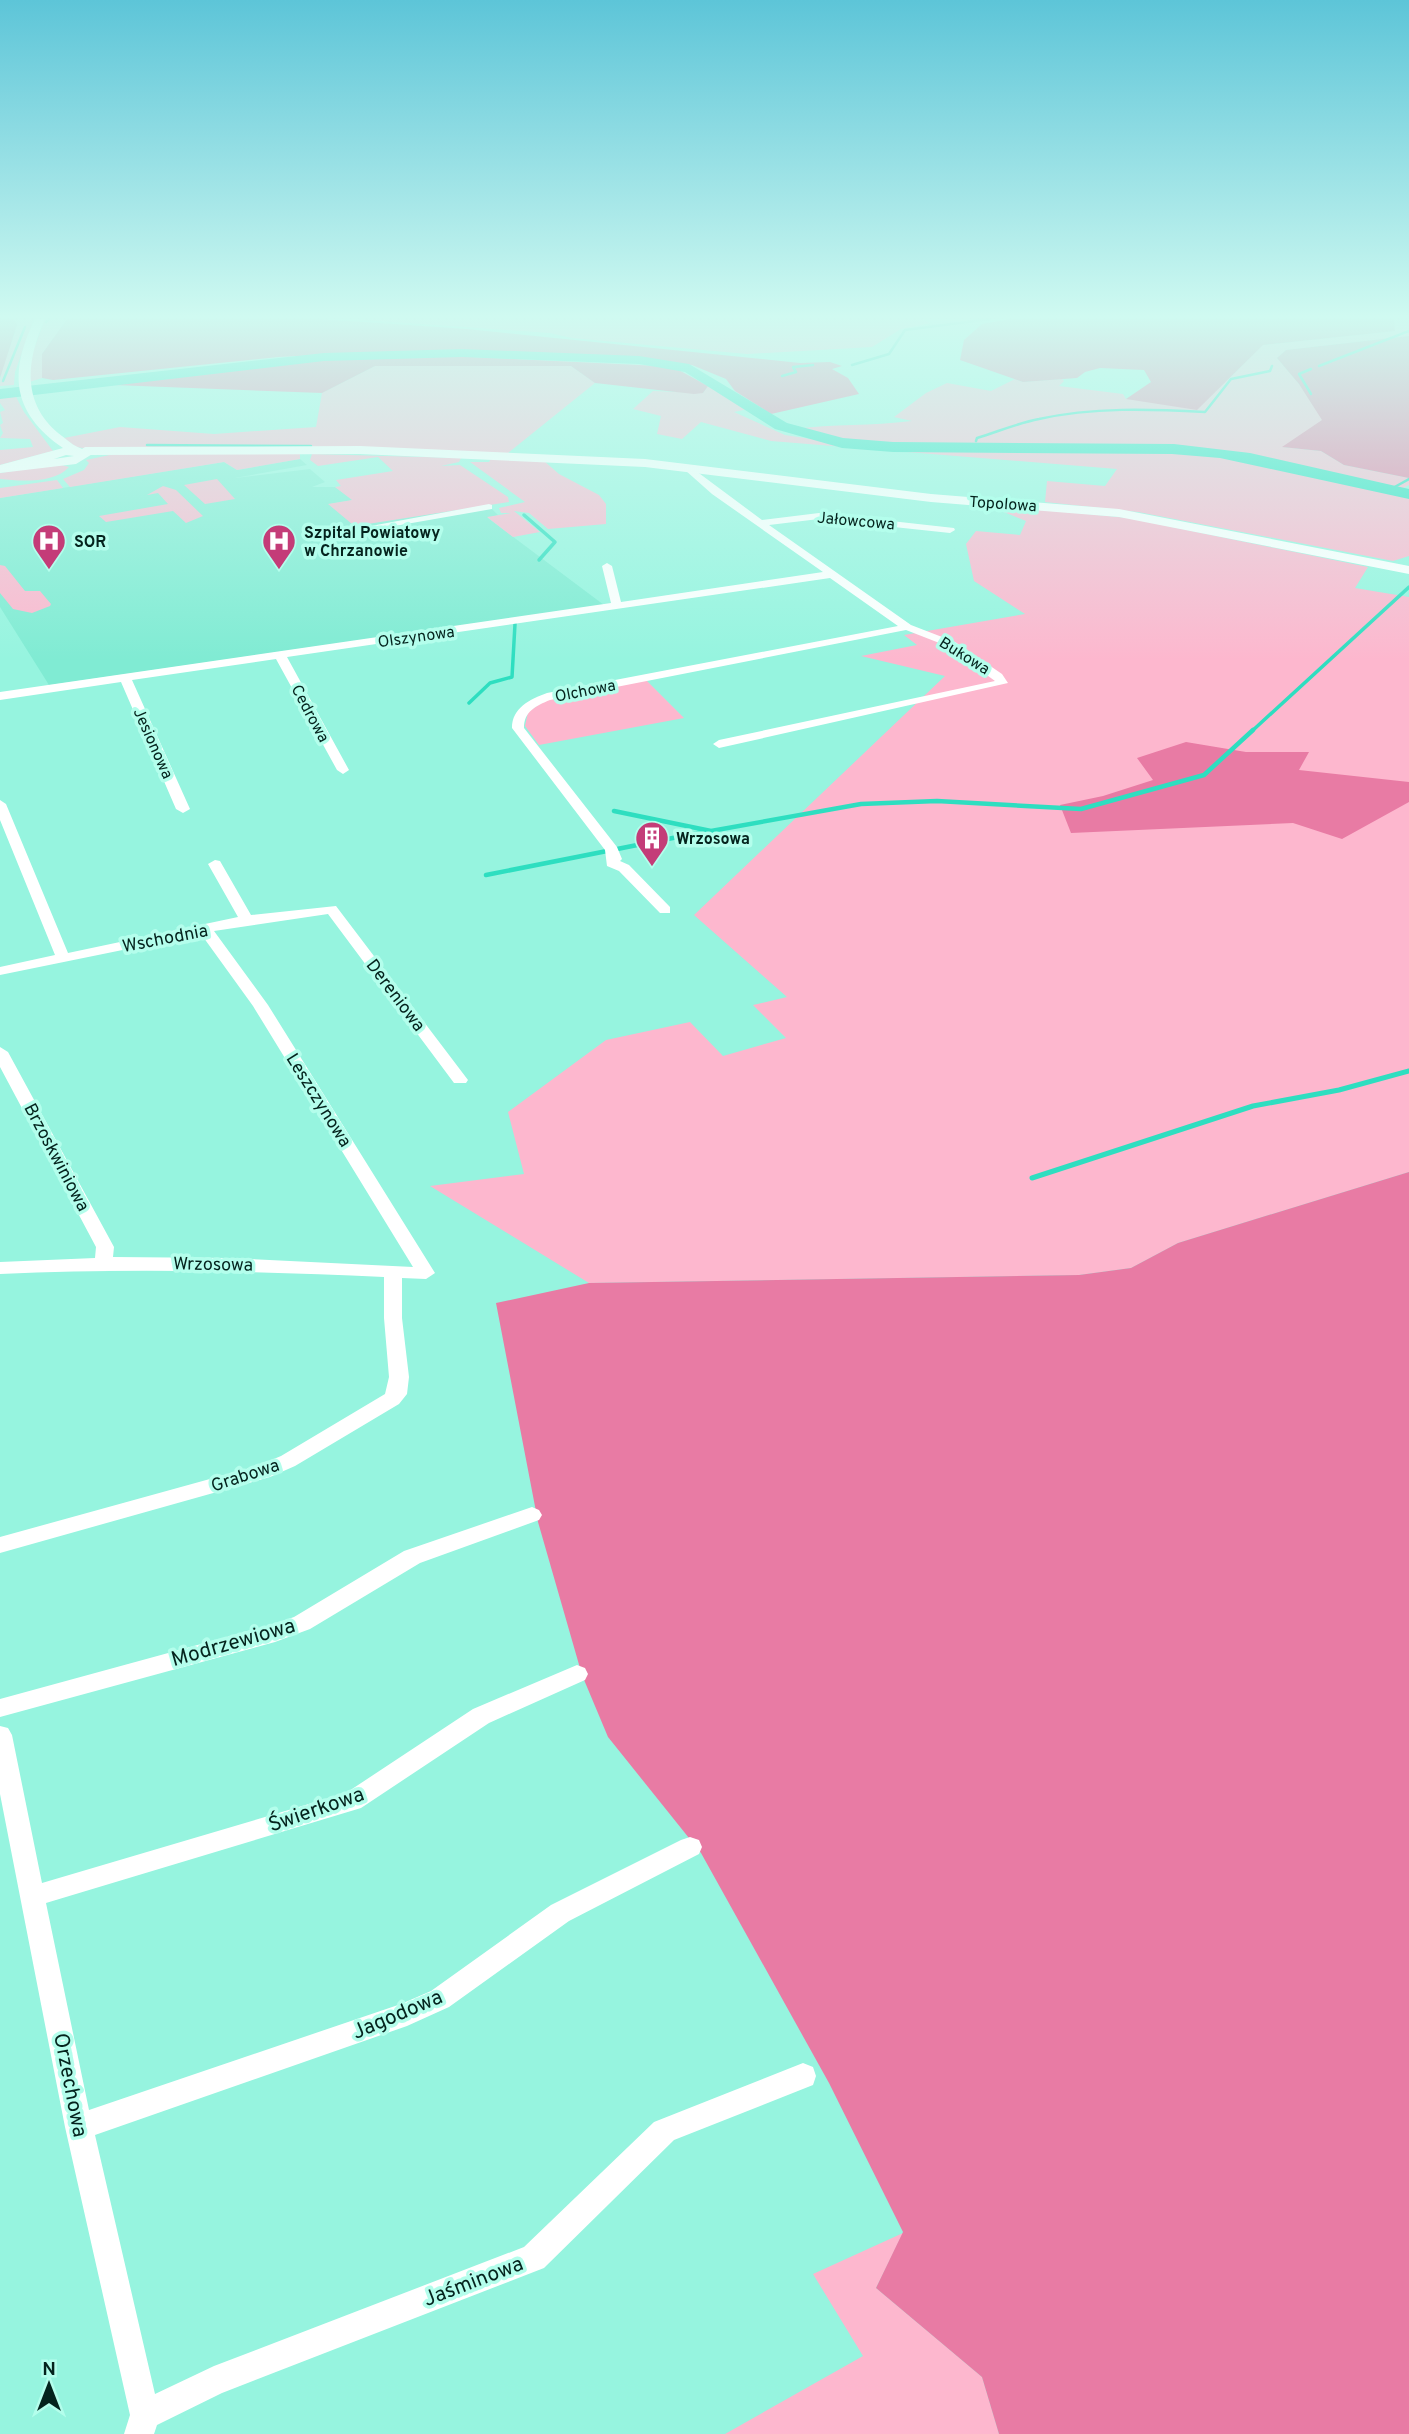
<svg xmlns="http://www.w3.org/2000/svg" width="1409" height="2434" font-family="Overpass,sans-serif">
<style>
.built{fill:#80ebd3}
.green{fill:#fdb7ce}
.forest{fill:#e87ba4}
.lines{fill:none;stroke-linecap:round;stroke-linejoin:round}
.stream-far3{stroke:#2edec0;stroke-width:2.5}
.stream-far2{stroke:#2edec0;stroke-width:3.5}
.stream-far1{stroke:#2edec0;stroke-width:4.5}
.stream{stroke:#2edec0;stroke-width:5}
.river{fill:#2edec0;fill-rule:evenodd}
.minor{fill:#fff;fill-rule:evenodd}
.tertiary{fill:#fff;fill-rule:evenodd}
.secondary{fill:#fff;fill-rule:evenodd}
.labels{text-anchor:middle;stroke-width:7;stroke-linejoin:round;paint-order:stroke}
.far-street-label{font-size:16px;fill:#04231d;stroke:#b4feec}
.far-poi-label{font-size:16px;font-weight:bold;fill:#04231d;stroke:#b4feec;text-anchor:start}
.street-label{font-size:18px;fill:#04231d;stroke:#b4feec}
.near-street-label{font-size:21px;fill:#04231d;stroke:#b4feec}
</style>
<rect width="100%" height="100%" fill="#96f4df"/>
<polygon class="built" points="300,459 307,465 235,478 310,469 325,482 312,487 335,487 353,500 330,504 355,525 487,504 498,515 488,518 604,605 49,685 0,607 0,498 224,462 237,470"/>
<g class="green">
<path d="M 14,319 L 34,319 L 15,372 L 14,385 L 0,386 C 0,366 12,345 17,325 Z"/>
<polygon points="45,319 67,319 42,354 42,378 26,383 32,354"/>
<polygon points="351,319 922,319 931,323 901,329 872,347 747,354 572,338 550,333"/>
<path d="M 1394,319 L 1409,319 L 1409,336 L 1286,350 L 1277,358 L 1299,384 L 1323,420 L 1283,447 L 1321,451 L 1344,465 L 1409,478 L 1409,485 L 1403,488 L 1409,493 C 1336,474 1260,453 1184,450 L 1182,446 L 852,442 L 793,429 C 834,424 871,426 912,421 L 894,417 L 926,393 L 947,383 L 991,391 L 1015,379 L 1023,382 L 1062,379 L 1064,381 L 1059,386 L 1123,394 L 1126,399 L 1228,380 L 1262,345 L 1394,331 Z"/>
<polygon points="375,366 571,366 595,383 508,453 89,449 76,447 64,438 120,427 214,434 316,427 322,393"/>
<polygon points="708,386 748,409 734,412 785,435 863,447 1219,454 1323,474 1409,496 1409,556 1393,561 1138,512 1045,502 1047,481 1105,486 1117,469 771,441 701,422 682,439 657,434 661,416 633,409 653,391 703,393"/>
<polygon points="14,393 24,412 53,451 0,465 0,450 33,447 30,439 0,438 3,433 0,425 3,423 0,412 5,410 0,403 0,395"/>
<polygon points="119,453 300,454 300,459 237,470 224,462 70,487 63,479 84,470 89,463 86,460"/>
<polygon points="312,454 461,458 459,462 441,466 460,465 508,497 509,502 361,525 352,524 328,504 352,500 335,487 341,486 336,480 393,471 378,457 318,466 310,460"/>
<polygon points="492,457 544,461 559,474 599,495 606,504 606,524 548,529 529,513 514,511 540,532 513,537 487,517 511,513 501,513 499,508 525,502 470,462 489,462"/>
<path d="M 58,464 L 69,467 C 54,484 20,481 0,479 L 0,473 Z"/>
<polygon points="217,479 235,499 205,504 184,485"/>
<polygon points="57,480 63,488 0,498 0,488"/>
<polygon points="163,486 176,490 203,516 186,523 173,511 106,522 99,516 168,504 158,493 147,495"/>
<polygon points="984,504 1128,518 1368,567 1355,588 1409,597 1409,1172 1178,1243 1131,1268 1079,1275 589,1283 430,1186 524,1174 508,1112 606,1040 690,1022 723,1056 786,1038 753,1005 787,997 694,915 945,676 861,656 917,645 904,635 1025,614 974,581 966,544 976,531 1020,535 1026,521"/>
<polygon points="0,565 5,566 25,591 40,591 51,604 50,606 32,613 13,609 0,593"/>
<polygon points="646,680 684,718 539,745 525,726 528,712 547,699"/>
<polygon points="903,2233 876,2288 982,2377 999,2434 725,2434 863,2356 813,2274"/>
</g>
<g class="forest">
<polygon points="0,319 14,319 17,325 0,378"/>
<polygon points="67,319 319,319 467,329 800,363 830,362 842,366 832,369 848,378 859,394 771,414 735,391 726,379 692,365 590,355 449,351 358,353 278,357 53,380 42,378 42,354"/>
<polygon points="1009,319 1394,319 1395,331 1263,345 1197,410 1126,399 1151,382 1144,370 1100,368 1085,372 1077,378 1023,382 960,360 964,340 982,324"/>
<polygon points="1409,336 1409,478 1344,465 1321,451 1282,447 1322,420 1299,384 1277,358 1286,350"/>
<polygon points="450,356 660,366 675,368 708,386 703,393 694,394 595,383 571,366 375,366 322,393 88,384 294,361"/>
<polygon points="1186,742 1246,752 1309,752 1299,770 1409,782 1409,802 1342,839 1293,823 1071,833 1060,805 1103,796 1153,780 1137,758"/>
<polygon points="1409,1172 1409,2434 999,2434 982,2377 876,2288 903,2232 829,2083 701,1853 608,1737 582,1675 538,1522 496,1303 589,1283 1079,1275 1131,1268 1178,1243"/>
</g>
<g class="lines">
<g class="stream-far3">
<polyline points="46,322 49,319"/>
<polyline points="852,365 889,354 905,330 990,319"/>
<polyline points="1319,366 1409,331"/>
<polyline points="1311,369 1299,374 1311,394"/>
<polyline points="782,376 796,372 793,367 813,365"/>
<polyline points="3,381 25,327"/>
<path d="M 976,441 L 977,438 C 997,432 1018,423 1039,419 C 1093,407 1150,409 1205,412 L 1231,379 L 1270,371 L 1272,366"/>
<polyline points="147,445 311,446"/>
<polyline points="1391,489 1409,479"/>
</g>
<g class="stream-far2">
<polyline points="524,515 555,542 539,560"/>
<polyline points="469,703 490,683 512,677 515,624"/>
<polyline points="1251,732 1409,587"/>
</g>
<g class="stream-far1">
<polyline points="614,811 711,831 861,804 937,801 1081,809 1204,775 1253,730"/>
<polyline points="486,875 703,832"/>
</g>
<polyline class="stream" points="1032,1178 1253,1106 1339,1090 1409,1071"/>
<polygon class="river" points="462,349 639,356 689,364 787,423 843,438 893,442 1174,444 1250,453 1409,489 1409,499 1220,458 1172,454 893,452 842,448 775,429 685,372 639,364 462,357 324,361 0,399 0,389 324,353"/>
<g class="minor">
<path d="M 688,465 L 762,520 L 819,513 L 954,528 L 955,530 L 950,533 L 819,519 L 769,525 L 911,625 L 955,642 L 1002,674 L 1008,683 L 719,748 L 713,744 L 719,740 L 995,681 L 947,646 L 906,630 L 550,700 C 536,706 524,711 524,728 L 617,847 L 622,859 L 620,861 L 629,865 L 670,907 L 670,913 L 660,913 L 619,871 L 607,866 L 605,850 L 512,728 C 512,708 530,699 547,693 L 898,626 L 830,578 L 287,657 L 349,770 L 343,774 L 337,770 L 276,659 L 132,680 L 190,809 L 183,813 L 176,809 L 121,682 L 0,700 L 0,692 L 611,603 L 602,566 L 607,563 L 612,566 L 621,602 L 823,572 L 712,494 L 685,470 L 683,468 Z"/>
<polygon points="489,504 492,505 492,509 349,534 344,531"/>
<path d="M 0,800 L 6,804 L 68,953 L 238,917 L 208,864 L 215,860 L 220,861 L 251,915 L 336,906 L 468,1080 L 466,1083 L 454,1083 L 328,914 L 214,931 L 268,1005 L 435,1273 L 426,1279 L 402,1278 L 402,1318 L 409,1377 L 407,1394 L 399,1404 L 295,1466 L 270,1477 L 0,1553 L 0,1537 L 257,1466 L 281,1456 L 385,1394 L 389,1377 L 384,1318 L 384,1277 C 255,1271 128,1268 0,1274 L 0,1262 L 95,1258 L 96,1247 L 0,1067 L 0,1047 L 8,1052 L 114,1247 L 113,1257 L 229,1258 L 413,1267 L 253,1006 L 201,934 L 0,975 L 0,967 L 55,955 L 0,820 Z"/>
<polygon points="532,1507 539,1510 542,1515 539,1520 420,1563 310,1629 275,1642 0,1717 0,1699 271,1625 294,1617 404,1551"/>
<polygon points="577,1665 585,1668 588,1674 585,1680 489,1723 361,1808 46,1903 89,2110 401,2004 431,1991 551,1905 681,1840 690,1837 699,1840 702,1847 699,1854 569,1921 449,2007 407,2026 95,2135 155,2394 214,2366 524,2247 654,2122 803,2063 813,2067 816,2076 813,2085 674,2140 544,2268 222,2393 157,2425 154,2434 124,2434 130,2415 65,2127 0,1794 0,1726 8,1728 12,1735 42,1883 346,1793 473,1709"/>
</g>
<polygon class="tertiary" points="360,446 645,459 931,494 1119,509 1409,566 1409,574 1119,517 931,502 645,467 360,454 85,455 79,451 85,447"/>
<path class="secondary" d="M 35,319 L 45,319 C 26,361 21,405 62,436 C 67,440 74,446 80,448 C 86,451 89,449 94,453 L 76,464 L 0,473 L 0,465 L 63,448 C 11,412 9,372 35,319 ZM 66,455 L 74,456 L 54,459 Z"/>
</g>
<linearGradient id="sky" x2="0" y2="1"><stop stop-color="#5dc5d8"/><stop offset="0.48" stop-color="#d0faf1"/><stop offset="1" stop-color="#d0faf1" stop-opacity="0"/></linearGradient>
<rect width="1409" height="660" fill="url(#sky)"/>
<defs>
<g id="hospital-pin" transform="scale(1.75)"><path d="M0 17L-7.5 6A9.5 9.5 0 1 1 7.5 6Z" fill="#c43c78" stroke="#b4feec"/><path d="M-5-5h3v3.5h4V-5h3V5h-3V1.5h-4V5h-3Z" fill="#fff"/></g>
<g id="building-pin" transform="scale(1.75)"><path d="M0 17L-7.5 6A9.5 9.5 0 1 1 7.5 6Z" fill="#c43c78" stroke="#b4feec"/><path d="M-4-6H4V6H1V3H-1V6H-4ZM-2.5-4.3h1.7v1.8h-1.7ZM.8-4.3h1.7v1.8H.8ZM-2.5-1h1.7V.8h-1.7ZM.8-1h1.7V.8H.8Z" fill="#fff"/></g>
</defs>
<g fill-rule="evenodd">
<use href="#hospital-pin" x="49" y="541"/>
<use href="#hospital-pin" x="279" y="541"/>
<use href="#building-pin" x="652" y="838"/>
</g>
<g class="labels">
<g class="far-street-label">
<text transform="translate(1003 503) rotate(4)" y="6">Topolowa</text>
<text transform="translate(856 520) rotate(5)" y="6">Jałowcowa</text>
<text transform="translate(416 636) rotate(-8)" y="6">Olszynowa</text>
<text transform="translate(965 655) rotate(32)" y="6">Bukowa</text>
<text transform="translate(585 690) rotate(-11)" y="6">Olchowa</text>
<text transform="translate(311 713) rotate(62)" y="6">Cedrowa</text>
<text transform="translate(154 743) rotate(66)" y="6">Jesionowa</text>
</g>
<g class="far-poi-label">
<text x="304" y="538">Szpital Powiatowy<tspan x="304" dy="18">w Chrzanowie</tspan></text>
<text x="74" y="547">SOR</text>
<text x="676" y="844">Wrzosowa</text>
</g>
<g class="street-label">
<text transform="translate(165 938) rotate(-11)" y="6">Wschodnia</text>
<text transform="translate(396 995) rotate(53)" y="6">Dereniowa</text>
<text transform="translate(319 1100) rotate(58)" y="6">Leszczynowa</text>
<text transform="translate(57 1157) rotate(62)" y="6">Brzoskwiniowa</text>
<text transform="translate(213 1264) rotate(1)" y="6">Wrzosowa</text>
<text transform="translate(245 1475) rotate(-18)" y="6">Grabowa</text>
</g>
<g class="near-street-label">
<text transform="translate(233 1642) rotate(-16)" y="7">Modrzewiowa</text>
<text transform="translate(316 1809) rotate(-19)" y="7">Świerkowa</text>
<text transform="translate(397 2014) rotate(-23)" y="7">Jagodowa</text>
<text transform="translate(71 2085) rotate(79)" y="7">Orzechowa</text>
<text transform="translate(473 2281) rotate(-21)" y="7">Jaśminowa</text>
</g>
</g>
<g transform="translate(49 2385)" stroke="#b4feec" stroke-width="5" paint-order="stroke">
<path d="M0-5L12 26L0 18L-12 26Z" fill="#04231d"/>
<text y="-10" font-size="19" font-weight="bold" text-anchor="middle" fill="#04231d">N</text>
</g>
</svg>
